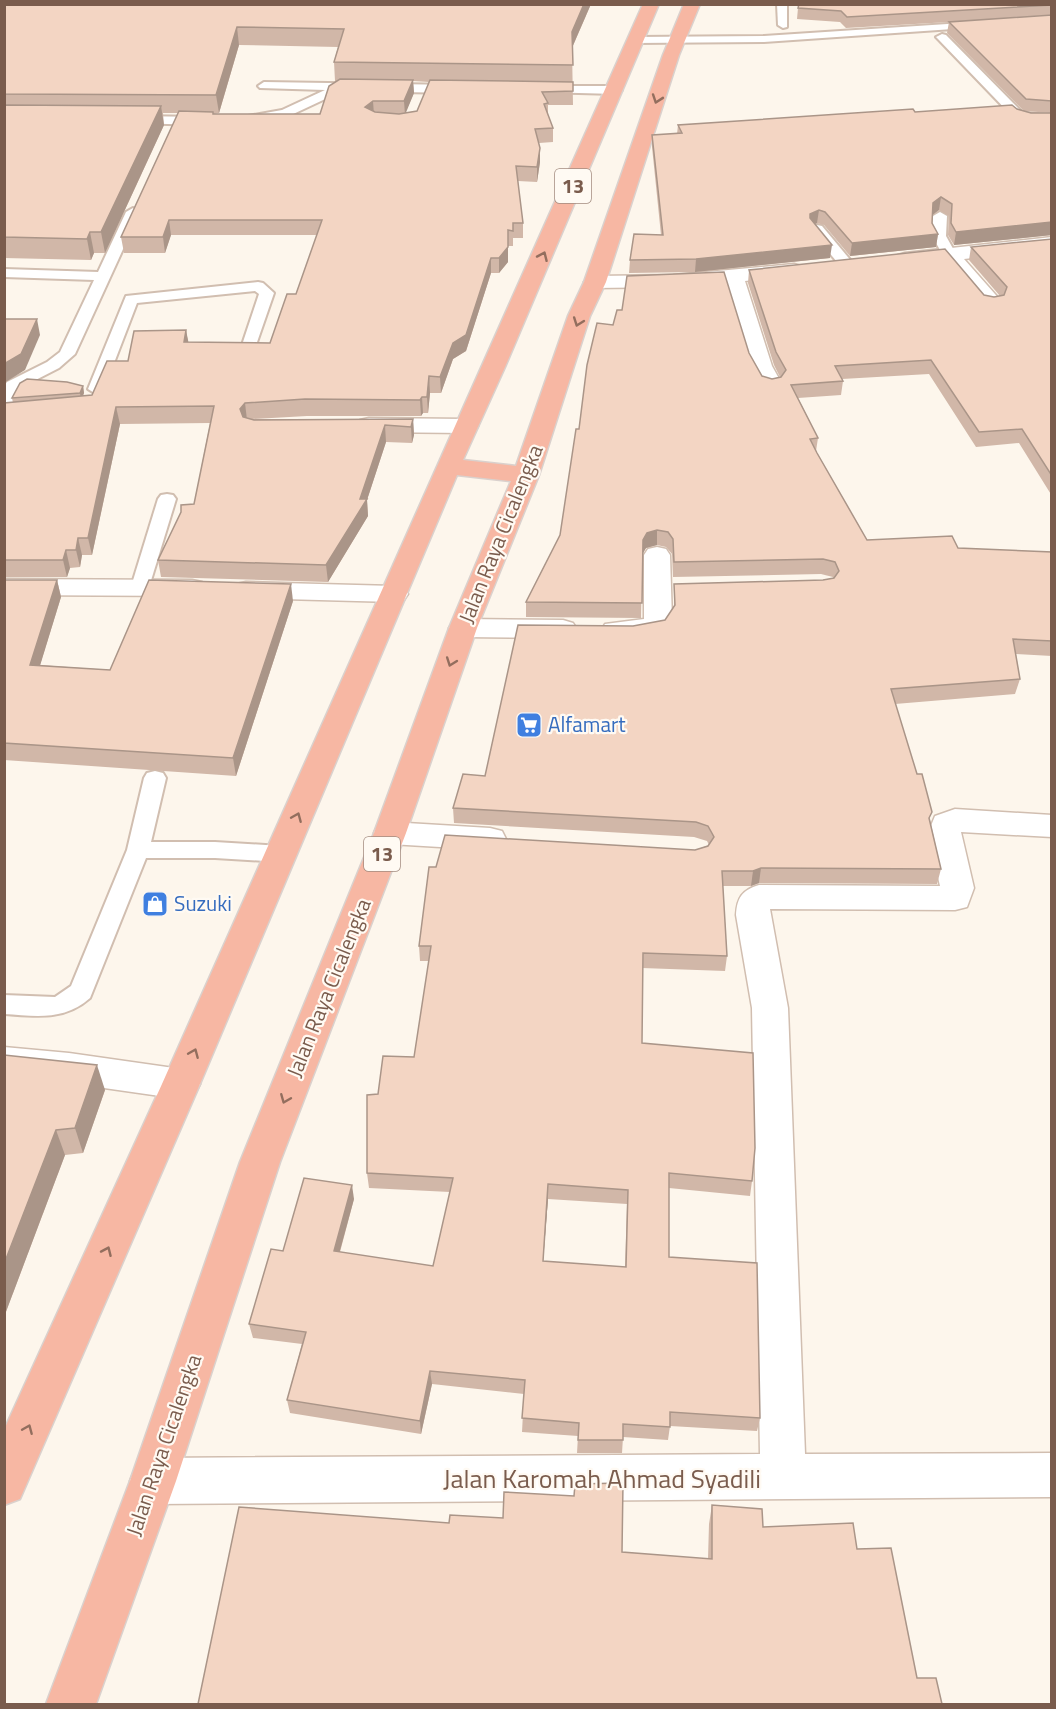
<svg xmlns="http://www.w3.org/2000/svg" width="1056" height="1709" font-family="'Titillium Web',sans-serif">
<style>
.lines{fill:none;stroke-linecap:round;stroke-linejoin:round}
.lane-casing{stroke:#d1beb0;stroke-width:4}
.street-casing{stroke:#d1beb0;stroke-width:3}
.highway-casing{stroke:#dad1cd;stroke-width:3}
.lane{fill:#fff;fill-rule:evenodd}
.street{fill:#fff;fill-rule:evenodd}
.highway{fill:#f7b7a3;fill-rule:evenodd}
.wall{fill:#d1b7a8;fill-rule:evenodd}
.shaded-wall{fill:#aa9588}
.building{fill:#f3d5c3;stroke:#aa9588;stroke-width:1.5;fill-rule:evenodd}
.oneway{stroke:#936e5e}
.labels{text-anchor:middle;stroke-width:4.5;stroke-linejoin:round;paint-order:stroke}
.shield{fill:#fffaf3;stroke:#a28b7f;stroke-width:1.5}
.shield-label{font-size:20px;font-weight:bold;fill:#7a5c4d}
.street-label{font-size:21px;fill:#7a5c4d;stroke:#fffaf3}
.shop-label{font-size:21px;fill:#366cbe;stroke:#fffaf3;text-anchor:start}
.near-street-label{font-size:26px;fill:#7a5c4d;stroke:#fffaf3}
</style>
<rect width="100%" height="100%" fill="#fdf6ec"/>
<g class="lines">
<g class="lane-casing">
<g id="lane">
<polygon points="777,4 787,4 787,27 783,28 778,25"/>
<polygon points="978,22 982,23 982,27 764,42 635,43 629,40 635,37 764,36"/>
<polygon points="942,34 946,35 1023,113 1052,115 1052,123 1029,123 1015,119 938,39 936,37"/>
<polygon points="264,82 458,85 464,89 458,93 340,91 338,93 289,116 248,122 248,116 282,110 325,90 260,88 258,86"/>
<polygon points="545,86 616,86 622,90 616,94 541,92 539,90"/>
<polygon points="135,116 204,117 210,121 204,125 131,123 131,117"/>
<polygon points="133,208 140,212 75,354 59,368 20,388 10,408 4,410 4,386 7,382 47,362 60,352 94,280 4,277 4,269 98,272 126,212"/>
<polygon points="940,212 947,216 946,236 956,254 954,257 944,257 932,236 933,216"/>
<polygon points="817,225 822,226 852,262 854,265 852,268 842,268 812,232 810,229"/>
<polygon points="258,282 263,283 274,293 256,345 251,347 243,342 259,294 255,291 137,303 104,389 96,394 88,389 126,296"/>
<polygon points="167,494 173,495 176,499 149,587 147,591 133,591 131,587 158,499 161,495"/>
<path d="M 155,771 L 163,773 L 166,778 L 151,842 L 215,842 L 281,846 L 289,848 L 292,854 L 289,860 L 281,862 L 215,858 L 146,858 L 90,998 C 64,1021 36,1016 4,1014 L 4,995 L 55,997 L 71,986 L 127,850 L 144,778 L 147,773 Z"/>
</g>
</g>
<g class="street-casing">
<g id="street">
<polygon points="1052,237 1052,249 964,259 1002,302 999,307 991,308 983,307 944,261 905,265 898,263 895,259 898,255 905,253"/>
<polygon points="794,264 801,266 804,270 801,274 745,281 772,366 782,384 778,389 770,391 762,389 750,366 724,283 673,287 595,288 588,286 584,282 588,278 595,276 673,275"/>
<polygon points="369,418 466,419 475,421 478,426 475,431 466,433 369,432 360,430 357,425 360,420"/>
<polygon points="657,547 666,549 670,555 672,620 668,626 662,633 652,636 615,639 605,636 601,630 605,624 644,619 644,555 648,549"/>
<polygon points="4,579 192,580 202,582 206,588 202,594 192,596 4,595"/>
<polygon points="246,582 394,586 404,588 408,594 404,600 394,602 246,598 236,596 232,590 236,584"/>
<polygon points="463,619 563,620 573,623 577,629 573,635 563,638 463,637 453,634 449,628 453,622"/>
<path d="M 955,809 L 1052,815 L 1052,837 L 961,832 L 974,888 L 967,907 L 955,910 L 770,909 L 788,1008 L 805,1454 L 1052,1453 L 1052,1497 L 153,1504 L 137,1497 L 130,1481 L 137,1465 L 153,1458 L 760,1454 L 752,1008 L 736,915 C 737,898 742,890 759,885 L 940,886 L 928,833 L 935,816 Z"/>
<polygon points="390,822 490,828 502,831 506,839 502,847 490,850 390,844 378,841 374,833 378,825"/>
<polygon points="4,1047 69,1053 181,1069 194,1073 200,1084 194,1095 181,1099 69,1083 4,1077"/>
</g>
</g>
<g class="highway-casing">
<polygon id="highway" points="643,4 659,4 505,367 463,460 516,466 568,316 584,282 663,55 684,4 700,4 679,55 606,282 590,316 539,475 477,628 406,833 280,1162 176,1481 96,1704 46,1704 130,1481 240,1162 374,833 449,628 511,481 457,475 200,1084 20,1499 4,1505 4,1430 162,1084"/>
</g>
<use href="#lane" class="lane"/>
<use href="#street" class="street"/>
<use href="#highway" class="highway"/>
</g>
<g class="wall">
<path d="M 4,4 L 591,4 L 572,48 L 573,105 L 548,105 L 548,116 L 553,128 L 553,142 L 539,143 L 540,162 L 537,182 L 518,181 L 523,223 L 523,238 L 513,238 L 513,246 L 508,246 L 508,262 L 499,273 L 491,273 L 466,351 L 453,359 L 441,393 L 430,393 L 428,413 L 423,413 L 421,416 L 307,416 L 252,419 L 413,419 L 414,435 L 412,443 L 386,442 L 367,500 L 368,516 L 328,582 L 161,577 L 158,560 L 194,504 L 210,423 L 120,424 L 92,555 L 82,555 L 80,567 L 70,568 L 67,577 L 4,577 L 4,403 L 13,403 L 12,398 L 83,386 L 84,393 L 83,396 L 92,395 L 128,361 L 186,330 L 188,342 L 270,343 L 296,294 L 317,235 L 171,235 L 165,253 L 124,253 L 121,237 L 178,113 L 163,113 L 164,125 L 105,253 L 94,253 L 91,260 L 4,258 ZM 239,45 L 338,47 L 334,62 L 335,81 L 337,81 L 320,114 L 214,114 L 219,113 ZM 413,81 L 429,82 L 417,111 L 405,113 L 414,93 Z"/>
<polygon points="1052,4 1052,113 1024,111 947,33 949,22 966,21 846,28 840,22 797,19 798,8"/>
<polygon points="1017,109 1031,113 1052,113 1052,235 954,245 948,235 949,216 939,210 932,215 932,223 938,234 936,247 850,256 824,225 817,223 815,224 830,258 695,272 629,273 630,260 661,235 652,147 652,135 677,134 678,125 915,112"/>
<path d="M 1052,239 L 1052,496 L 1019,443 L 976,447 L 929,374 L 842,379 L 843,381 L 841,395 L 798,398 L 818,438 L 816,451 L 867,540 L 958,548 L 1052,552 L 1052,656 L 1016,654 L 1020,679 L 1015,694 L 895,704 L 930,820 L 941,869 L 937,884 L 759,883 L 751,886 L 723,886 L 727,956 L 725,971 L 642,968 L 642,1043 L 752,1181 L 750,1196 L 669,1188 L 669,1257 L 760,1418 L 757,1431 L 670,1426 L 668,1440 L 623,1437 L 622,1453 L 577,1453 L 578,1436 L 522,1432 L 524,1394 L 432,1384 L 421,1434 L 290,1413 L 287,1400 L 302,1344 L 253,1338 L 249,1324 L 283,1251 L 354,1199 L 340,1252 L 433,1266 L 450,1192 L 369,1188 L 367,1173 L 378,1094 L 414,1057 L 429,961 L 420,961 L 419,946 L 436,867 L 695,850 L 709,845 L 707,841 L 694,837 L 454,823 L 453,808 L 633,626 L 665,620 L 674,608 L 674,584 L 823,580 L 833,578 L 833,577 L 821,574 L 673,577 L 672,554 L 666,547 L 657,545 L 646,548 L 642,554 L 641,618 L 526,617 L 526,602 L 560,535 L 579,429 L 749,353 L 762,376 L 772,379 L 780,377 L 774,365 L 748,283 L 749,270 L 994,297 L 1000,296 L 969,260 L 971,247 ZM 548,1199 L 627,1204 L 625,1267 L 543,1261 Z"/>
<polygon points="4,580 57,580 61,597 40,665 110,670 293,601 236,776 4,760"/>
<polygon points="4,1055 105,1090 83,1153 65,1155 4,1317"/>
<polygon points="712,1505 763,1527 857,1549 917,1678 622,1552 708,1559 709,1524"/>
</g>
<g class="shaded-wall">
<polygon points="584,4 591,4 571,50 572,32"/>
<polygon points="237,27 239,45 219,113 216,95"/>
<polygon points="413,80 414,93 405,115 404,101"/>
<polygon points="373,101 374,115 365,107"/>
<polygon points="161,106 164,125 105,253 101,232"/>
<polygon points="540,148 540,162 537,182 537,167"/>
<polygon points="941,197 939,210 931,216 933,203"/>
<polygon points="819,210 817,223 809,227 810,214"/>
<polygon points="169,220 171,235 165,253 163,237"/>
<polygon points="1052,222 1052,235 954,245 956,232"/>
<polygon points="508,230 508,262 499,273 499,258"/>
<polygon points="90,232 94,253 91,260 87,239"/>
<polygon points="938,234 936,247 850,256 852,243"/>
<polygon points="832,245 830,258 695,272 696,259"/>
<polygon points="491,258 491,273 466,351 453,359 441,393 440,377 453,343"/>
<polygon points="37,319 40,335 25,370 4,383 4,364"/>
<polygon points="186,330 189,345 184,342"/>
<polygon points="429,376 430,393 428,413 427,397"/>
<polygon points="83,386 84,393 81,400 80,393"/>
<polygon points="422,397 423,413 421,416 420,400"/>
<polygon points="245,403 247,420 242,426 240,409"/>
<polygon points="116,407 120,424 92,555 88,538"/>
<polygon points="413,419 414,435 412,443 411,427"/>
<polygon points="385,425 386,442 367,500 368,516 328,582 326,565 360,499"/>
<polygon points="657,530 657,545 646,548 642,555 643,540 647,533"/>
<polygon points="78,538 82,555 80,567 76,550"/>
<polygon points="66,550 70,568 67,577 63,560"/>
<polygon points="57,580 61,597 35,682 30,665"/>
<polygon points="291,584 293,601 236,776 233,758"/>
<polygon points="761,868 759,883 751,886 753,871"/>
<polygon points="97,1065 105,1090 83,1153 75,1128"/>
<polygon points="56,1130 65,1155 4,1317 4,1264"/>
<polygon points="548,1184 548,1199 542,1275 543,1261"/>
<polygon points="352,1185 354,1199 336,1265 334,1251"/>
<polygon points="430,1371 432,1384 421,1434 420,1421"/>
</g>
<g class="building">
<polygon points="4,4 584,4 572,32 573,65 334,62 344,29 237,27 216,95 4,94"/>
<polygon points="799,4 1052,4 1052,5 847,17 841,11 798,8"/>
<polygon points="1052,15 1052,101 1026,99 949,22"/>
<polygon points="340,79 413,80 404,101 373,101 365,107 375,112 399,114 417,111 430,80 573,82 573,91 542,92 548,103 544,104 553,128 535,129 540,148 537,167 516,166 523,223 513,223 513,231 508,230 508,247 499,258 491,258 466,335 453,343 440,377 429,376 427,397 422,397 420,400 305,399 245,403 240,409 243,417 254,420 413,419 411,427 385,425 360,499 367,499 326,565 158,560 181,512 181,505 194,504 214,406 116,407 88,538 78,538 76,550 66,550 63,560 4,560 4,403 92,395 107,361 128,361 134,331 186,330 184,342 270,343 287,294 296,294 322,220 169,220 163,237 121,237 179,111 213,112 213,114 320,114 329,86"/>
<polygon points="4,105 161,106 101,232 90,232 87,239 4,237"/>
<polygon points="1012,105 1017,109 1031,113 1052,113 1052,222 956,232 951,223 952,204 941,197 933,203 932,223 938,234 852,243 825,212 819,210 810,214 810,218 832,245 696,259 630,260 634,234 663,235 652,135 682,133 678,125 913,109 915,112"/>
<path d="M 1052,239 L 1052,476 L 1022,429 L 979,432 L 931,360 L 835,366 L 843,381 L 791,385 L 818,438 L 810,439 L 817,453 L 867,540 L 952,536 L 958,548 L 1052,552 L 1052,641 L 1013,639 L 1020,679 L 891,689 L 917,774 L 922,774 L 932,812 L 929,818 L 941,869 L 761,868 L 753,871 L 722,871 L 727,956 L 643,953 L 642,1043 L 753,1053 L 755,1148 L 752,1181 L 669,1173 L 669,1257 L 757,1263 L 760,1418 L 670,1412 L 670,1427 L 623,1424 L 623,1440 L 578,1440 L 579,1423 L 522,1418 L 525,1380 L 430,1371 L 420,1421 L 287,1400 L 306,1332 L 249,1324 L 271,1249 L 283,1251 L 304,1178 L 352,1185 L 334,1251 L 433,1266 L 453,1178 L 367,1173 L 367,1095 L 378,1094 L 383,1056 L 414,1057 L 431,946 L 419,946 L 429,867 L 436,867 L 445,835 L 695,850 L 708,846 L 714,837 L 708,826 L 696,822 L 453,808 L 463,774 L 485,776 L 518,625 L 633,626 L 665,620 L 675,605 L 674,584 L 823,580 L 834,578 L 839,571 L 835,562 L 823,559 L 674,562 L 673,539 L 668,532 L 657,530 L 647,533 L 643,540 L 642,603 L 526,602 L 560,535 L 576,429 L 579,429 L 587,365 L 597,323 L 613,325 L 617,310 L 622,310 L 627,276 L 724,272 L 749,353 L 762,376 L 772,379 L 781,377 L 786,370 L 776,352 L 749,270 L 945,249 L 984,295 L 994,297 L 1004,295 L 1007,287 L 971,247 ZM 548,1184 L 628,1190 L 626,1267 L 543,1261 Z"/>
<polygon points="4,319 37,319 21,354 4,364"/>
<polygon points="27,379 67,382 83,386 80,393 12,398 20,383"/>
<polygon points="4,580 57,580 30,665 110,670 149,580 291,584 233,758 4,743"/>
<polygon points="4,1055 97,1065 75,1128 56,1130 4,1264"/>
<polygon points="623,1483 622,1552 712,1559 712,1505 762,1509 763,1527 853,1523 857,1549 891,1548 917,1678 936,1678 942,1704 198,1704 239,1507 449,1523 450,1515 503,1518 504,1492 574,1496 575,1484"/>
</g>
<defs><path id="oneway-chevron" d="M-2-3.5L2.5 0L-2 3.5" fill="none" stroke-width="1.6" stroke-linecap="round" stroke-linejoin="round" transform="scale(1.5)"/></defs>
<g class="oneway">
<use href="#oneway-chevron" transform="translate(657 99) rotate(109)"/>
<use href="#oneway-chevron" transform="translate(543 256) rotate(-66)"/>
<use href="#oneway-chevron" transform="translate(578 322) rotate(110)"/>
<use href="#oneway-chevron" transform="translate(451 662) rotate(110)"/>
<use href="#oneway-chevron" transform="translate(297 817) rotate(-67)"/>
<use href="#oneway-chevron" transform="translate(194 1053) rotate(-67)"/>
<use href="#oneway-chevron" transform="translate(285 1099) rotate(112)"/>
<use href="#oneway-chevron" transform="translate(107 1251) rotate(-66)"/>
<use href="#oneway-chevron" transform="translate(28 1429) rotate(-67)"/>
</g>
<defs>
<g id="supermarket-square" transform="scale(1.35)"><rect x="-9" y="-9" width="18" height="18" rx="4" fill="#3f7fe0" stroke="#fffaf3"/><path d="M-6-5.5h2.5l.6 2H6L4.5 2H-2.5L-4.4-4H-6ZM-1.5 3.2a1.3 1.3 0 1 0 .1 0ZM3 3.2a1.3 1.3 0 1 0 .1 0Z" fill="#fff"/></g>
<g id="shop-square" transform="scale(1.35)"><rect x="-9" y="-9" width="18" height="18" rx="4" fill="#3f7fe0" stroke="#fffaf3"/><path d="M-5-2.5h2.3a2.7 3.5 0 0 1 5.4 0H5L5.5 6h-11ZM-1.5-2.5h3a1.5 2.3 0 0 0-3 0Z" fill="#fff"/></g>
</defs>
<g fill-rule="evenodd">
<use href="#supermarket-square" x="529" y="725"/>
<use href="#shop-square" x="155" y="904"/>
</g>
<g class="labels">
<g class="shield">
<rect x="555" y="169" width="36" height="34" rx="4.5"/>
<rect x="364" y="837" width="36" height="34" rx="4.5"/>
</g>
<g class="shield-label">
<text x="573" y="193">13</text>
<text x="382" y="861">13</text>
</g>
<g class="street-label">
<text transform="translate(501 534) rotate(-68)" y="7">Jalan Raya Cicalengka</text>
<text transform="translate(329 988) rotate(-68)" y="7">Jalan Raya Cicalengka</text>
<text transform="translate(164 1445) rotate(-71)" y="7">Jalan Raya Cicalengka</text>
</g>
<g class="shop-label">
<text x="548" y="732">Alfamart</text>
<text x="174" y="911">Suzuki</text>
</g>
<g class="near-street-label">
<text x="602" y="1488">Jalan Karomah Ahmad Syadili</text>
</g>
</g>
<rect width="1056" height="1709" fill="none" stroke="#7a5c4d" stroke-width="12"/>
</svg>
